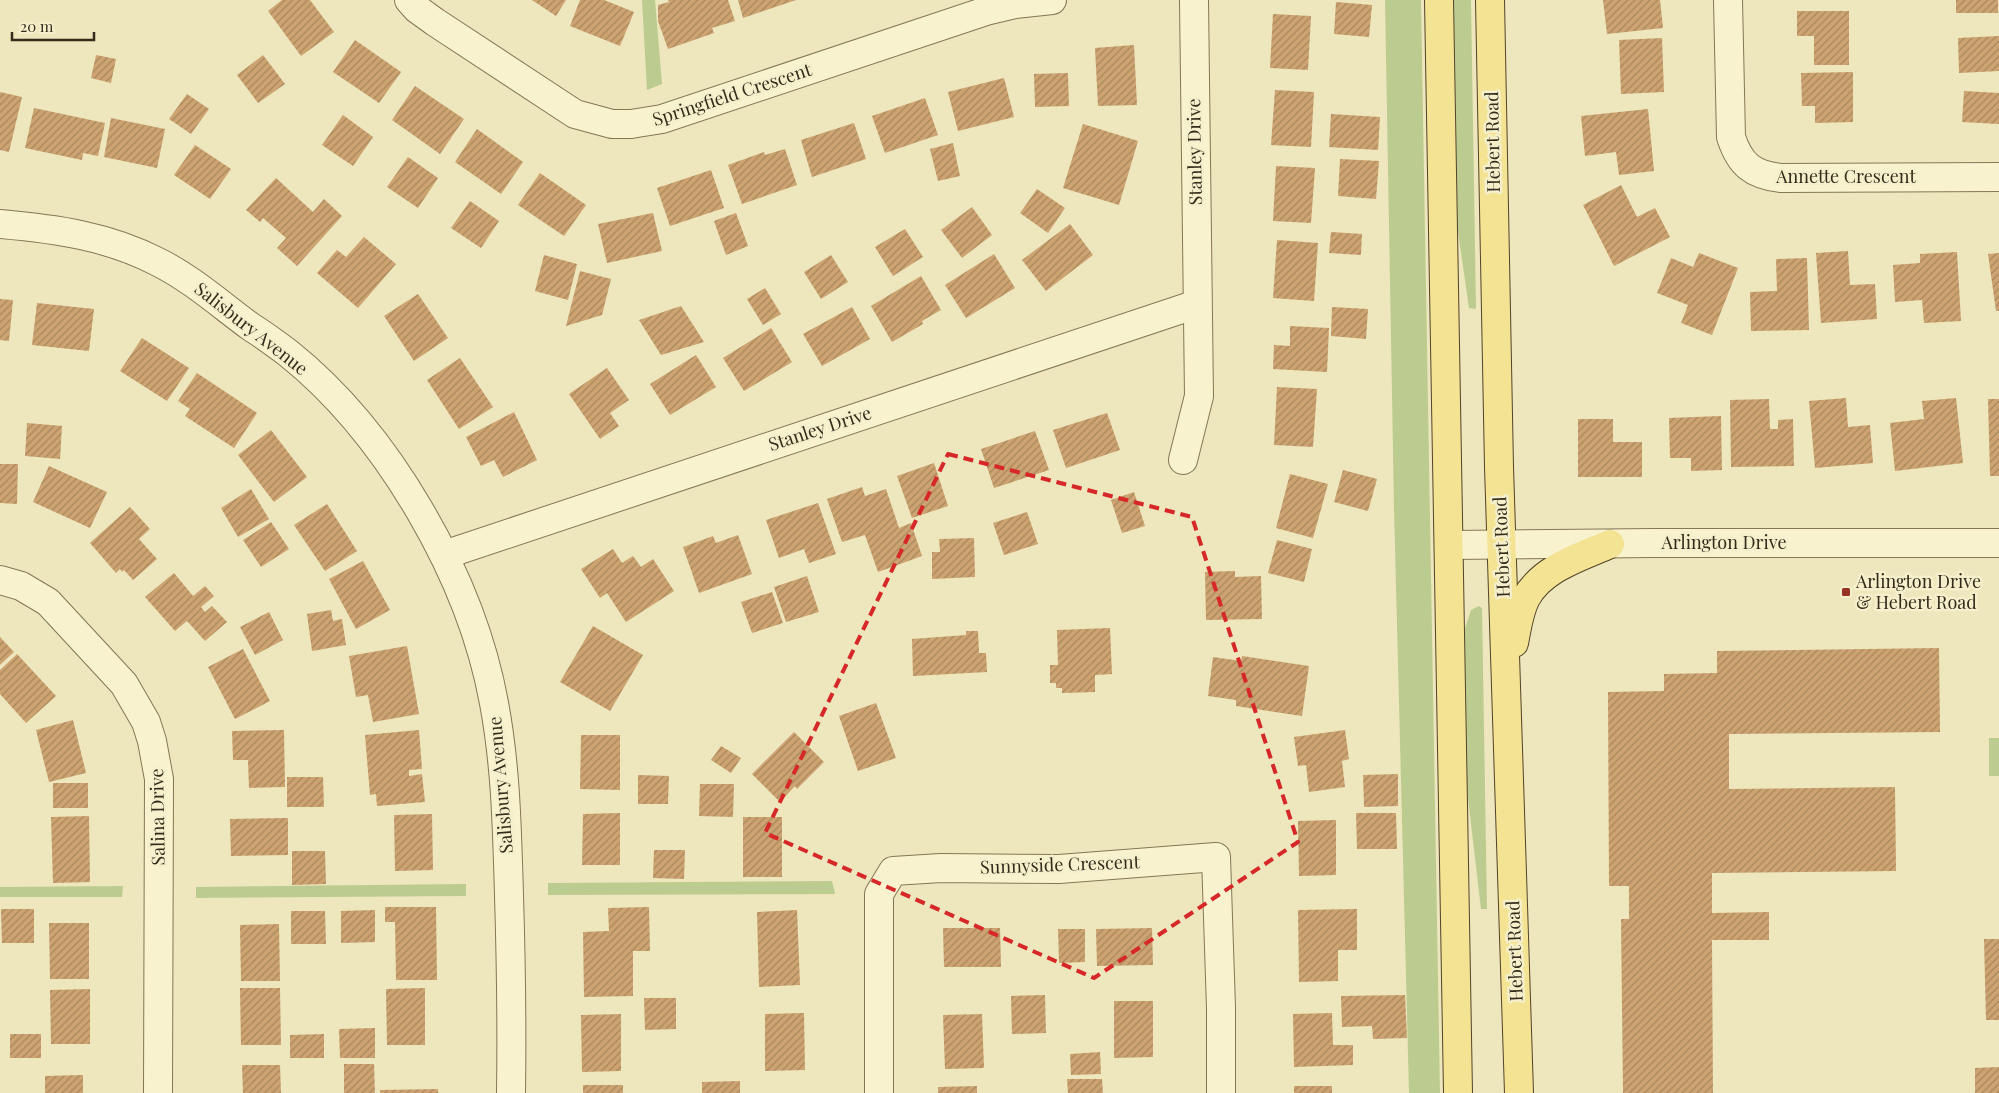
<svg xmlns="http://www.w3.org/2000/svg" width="1999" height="1093" font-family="'Playfair Display',serif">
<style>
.green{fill:#bccc90}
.building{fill:url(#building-hatch)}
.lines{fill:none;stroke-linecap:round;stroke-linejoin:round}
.minor-casing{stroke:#857656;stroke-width:30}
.major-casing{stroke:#53432a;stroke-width:30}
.minor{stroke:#f9f2cf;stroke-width:28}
.major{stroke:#f3e392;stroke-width:28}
.marked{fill:none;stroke:#d62828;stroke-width:4;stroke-dasharray:10 6;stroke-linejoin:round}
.poi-dot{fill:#953425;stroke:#f5efcc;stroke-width:2}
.labels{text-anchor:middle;stroke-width:5;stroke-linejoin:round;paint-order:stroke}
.street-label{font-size:18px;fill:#342b1b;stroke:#f5efcc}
.poi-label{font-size:18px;fill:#342b1b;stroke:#f5efcc;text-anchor:start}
</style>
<defs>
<pattern id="building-hatch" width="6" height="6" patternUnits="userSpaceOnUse" patternTransform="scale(1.25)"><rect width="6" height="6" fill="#cda471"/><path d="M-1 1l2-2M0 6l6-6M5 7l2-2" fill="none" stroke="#a7865c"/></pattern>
</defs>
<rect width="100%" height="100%" fill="#eee6bc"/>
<g class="green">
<polygon points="642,0 655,0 662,84 647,90"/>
<polygon points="1385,0 1421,0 1440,1093 1409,1093 1394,508"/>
<polygon points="1452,0 1471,0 1476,309 1469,308 1458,232 1456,213"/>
<polygon points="1479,606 1482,608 1487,909 1481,909 1465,773 1463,642 1465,628 1471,610"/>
<rect x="1989" y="738" width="10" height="38"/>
<polygon points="832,881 835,894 548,895 548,883"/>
<polygon points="466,884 466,896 196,898 196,887"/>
<polygon points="123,886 122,897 0,897 0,887"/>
</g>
<g class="building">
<polygon points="282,0 310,0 334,32 301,56 268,11"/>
<polygon points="532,0 566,0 556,16"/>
<polygon points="580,0 604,0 634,12 620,46 570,26"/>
<polygon points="668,0 728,0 735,21 712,28 714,33 668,49 658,21 658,5 669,2"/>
<polygon points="738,0 796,0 743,18"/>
<polygon points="1603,0 1660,0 1663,28 1607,34"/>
<rect x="1956" y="0" width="42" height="13"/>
<polygon points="1336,2 1372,5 1369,37 1334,34"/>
<polygon points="1797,11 1849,11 1849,65 1814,65 1814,36 1797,36"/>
<polygon points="1273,14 1311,16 1308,70 1270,68"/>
<polygon points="1999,36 1999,71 1959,73 1958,38"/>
<polygon points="1662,38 1664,92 1621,94 1619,40"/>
<polygon points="355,40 401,72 379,103 333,72"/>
<polygon points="1134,45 1137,105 1098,106 1095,48"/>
<polygon points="96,55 116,59 111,83 91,78"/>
<polygon points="263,55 285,84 258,103 237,75"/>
<polygon points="1853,72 1853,122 1815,123 1815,106 1802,106 1801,73"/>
<polygon points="1068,73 1069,106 1035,107 1034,74"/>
<polygon points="1004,78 1014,117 958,131 948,92"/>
<polygon points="415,86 464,119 440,154 392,120"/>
<polygon points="1275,90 1314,92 1311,147 1271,145"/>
<polygon points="1964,91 1999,93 1999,124 1962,122"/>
<polygon points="0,92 22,97 9,152 0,150"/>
<polygon points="187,94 209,109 191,134 169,119"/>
<polygon points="925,98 938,135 885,153 872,116"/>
<polygon points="34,108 105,123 98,156 83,153 82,160 25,148"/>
<polygon points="1648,109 1654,171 1619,175 1616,152 1585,156 1581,116"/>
<polygon points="1331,114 1380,117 1378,150 1329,147"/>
<polygon points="343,115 373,137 353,166 322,145"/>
<polygon points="111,118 165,129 157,168 104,157"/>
<polygon points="854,123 866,159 812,177 801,140"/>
<polygon points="1083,124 1138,141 1119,205 1063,188"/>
<polygon points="477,129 523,162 501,194 455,162"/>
<polygon points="953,143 960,176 938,181 930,149"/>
<polygon points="195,145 231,169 210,199 174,175"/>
<polygon points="785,149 797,185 742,204 728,165 764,152 765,155"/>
<polygon points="408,157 438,178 418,208 387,187"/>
<polygon points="1340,159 1379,161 1376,199 1338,196"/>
<polygon points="1276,166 1315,168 1311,223 1273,221"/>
<polygon points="711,170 724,208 670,226 657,188"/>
<polygon points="540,173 586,205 564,236 518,205"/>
<polygon points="276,178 313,212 324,199 342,216 297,266 277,248 286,238 263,218 260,222 246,210"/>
<polygon points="1621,185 1637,217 1655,208 1670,237 1614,266 1583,205"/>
<polygon points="1037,189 1065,208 1048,233 1020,213"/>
<polygon points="470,201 499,221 481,248 451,228"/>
<polygon points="972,207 992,235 962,258 941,230"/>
<polygon points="653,213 662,251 607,263 598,224"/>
<polygon points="736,213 748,246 726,255 714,221"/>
<polygon points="1070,224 1093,255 1046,291 1022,260"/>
<polygon points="905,229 923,257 893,276 875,247"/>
<polygon points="1331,232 1362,234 1361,255 1329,253"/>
<polygon points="364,237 396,264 358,308 317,273 337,250 346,257"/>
<polygon points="1277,240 1318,243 1314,301 1273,298"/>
<polygon points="1848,251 1850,285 1875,284 1877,319 1821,323 1816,253"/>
<polygon points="1957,252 1961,321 1924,323 1922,300 1895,302 1893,265 1920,263 1920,254"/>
<polygon points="1699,253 1738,268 1712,335 1681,323 1688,305 1657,293 1671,258 1693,267"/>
<polygon points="1999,253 1999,311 1996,311 1988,254"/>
<polygon points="994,254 1015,288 966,318 945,285"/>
<polygon points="544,255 577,264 568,300 535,291"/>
<polygon points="831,255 848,282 821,299 804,272"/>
<polygon points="1807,258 1809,330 1751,331 1750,292 1777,291 1776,259"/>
<polygon points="580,271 611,279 602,315 566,326"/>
<polygon points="921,276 941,310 922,321 923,324 892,342 871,306"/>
<polygon points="765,288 781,314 763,325 747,299"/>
<polygon points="418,294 448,338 414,361 384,316"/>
<polygon points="0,299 13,300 9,341 0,340"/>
<polygon points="37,303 94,309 89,351 32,345"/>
<polygon points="681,306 704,342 661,355 639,320"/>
<polygon points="852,307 870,339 822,366 803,334"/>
<polygon points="1332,307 1368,309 1366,339 1331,336"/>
<polygon points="1290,326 1329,328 1327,372 1273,369 1274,345 1290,346"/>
<polygon points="771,328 792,362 744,391 723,358"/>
<polygon points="142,338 189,368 167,401 120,371"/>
<polygon points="696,355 716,387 670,415 650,384"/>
<polygon points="460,358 493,407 459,429 427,380"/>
<polygon points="607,368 629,400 610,413 619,426 600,439 569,394"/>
<polygon points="197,373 257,413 234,448 185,416 190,409 178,401"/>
<polygon points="1277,387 1317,389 1313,447 1274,445"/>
<polygon points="1846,398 1848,427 1870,425 1873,463 1815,468 1809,401"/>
<polygon points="1956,398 1963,463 1895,471 1890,423 1924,419 1922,401"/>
<polygon points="1769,399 1770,429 1778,429 1778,420 1793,419 1794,466 1731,467 1730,400"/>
<polygon points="1988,399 1999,399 1999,476 1990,476"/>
<polygon points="514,412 537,460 503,477 494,460 481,466 466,437"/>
<polygon points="1107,413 1120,450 1066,468 1053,430"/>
<polygon points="1721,416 1722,470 1691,471 1691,458 1670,458 1669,418"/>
<polygon points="1578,419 1613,419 1613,442 1642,442 1642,477 1578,477"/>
<polygon points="27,423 62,426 60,459 25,456"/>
<polygon points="271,430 307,477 274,502 238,455"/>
<polygon points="1035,431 1049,470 994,488 981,449"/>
<polygon points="934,463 948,506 912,518 897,476"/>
<polygon points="0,464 18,464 17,504 0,503"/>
<polygon points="49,466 107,492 90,528 33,502"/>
<polygon points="1343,470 1377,479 1368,511 1334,502"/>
<polygon points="1290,474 1328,484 1313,538 1276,528"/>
<polygon points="862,487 865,496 886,489 899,528 911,523 922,556 878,572 865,535 842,542 827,499"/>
<polygon points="251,489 269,519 238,537 221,508"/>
<polygon points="1134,492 1145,526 1122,533 1111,500"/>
<polygon points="818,503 836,554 809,563 804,549 779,558 766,520"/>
<polygon points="327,504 357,551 325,571 294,525"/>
<polygon points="130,507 150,529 139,539 157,559 133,580 124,570 122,572 120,569 116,573 90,543"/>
<polygon points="1027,512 1038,544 1004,555 993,523"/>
<polygon points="271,522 289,549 261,567 243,540"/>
<polygon points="738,535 752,574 699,593 683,547 713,536 716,543"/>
<polygon points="974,538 975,577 932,579 932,552 940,552 939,539"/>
<polygon points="1277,540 1312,549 1304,582 1268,573"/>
<polygon points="613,549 622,563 633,556 641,567 653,559 674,591 626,622 607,593 600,598 581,569"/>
<polygon points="363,561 390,610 356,629 329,579"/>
<polygon points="1235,571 1235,577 1261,576 1262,619 1206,620 1205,572"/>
<polygon points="174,573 193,596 205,586 214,596 201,607 205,612 212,606 227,622 205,641 187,621 175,631 145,597"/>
<polygon points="807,576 819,612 786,622 774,587"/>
<polygon points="772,592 783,623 752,633 741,602"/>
<polygon points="331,610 333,621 342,619 346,645 312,651 307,614"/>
<polygon points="269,612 283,640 255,655 240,627"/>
<polygon points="593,626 643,655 610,711 560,682"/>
<polygon points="1110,628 1112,674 1095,675 1095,692 1062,693 1062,688 1056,688 1056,683 1050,683 1050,665 1058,665 1057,630"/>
<polygon points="966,631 978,631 979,653 986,653 987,672 913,676 912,639 966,635"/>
<polygon points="0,637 14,652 0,665"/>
<polygon points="407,646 419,714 373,722 368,695 356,697 349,656"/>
<polygon points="1939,648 1940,732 1729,734 1729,789 1895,787 1896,871 1712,873 1712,913 1769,912 1769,940 1712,940 1713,1093 1623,1093 1621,919 1629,919 1629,886 1609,886 1608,692 1664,691 1664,674 1717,673 1717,651"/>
<polygon points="243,649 270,701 235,719 208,667"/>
<polygon points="17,654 56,696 26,723 0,694 0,670"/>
<polygon points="1242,656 1309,666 1302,716 1236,706 1236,700 1208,696 1213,657 1241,661"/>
<polygon points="876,703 896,758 858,771 839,716"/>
<polygon points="73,720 86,773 49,782 36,730"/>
<polygon points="284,730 285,787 249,788 248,760 233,760 232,731"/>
<polygon points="419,730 422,769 409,770 409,776 422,774 425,802 377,806 376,794 370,795 365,735"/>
<polygon points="1345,730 1349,759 1342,761 1345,787 1309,792 1306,765 1298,766 1294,737"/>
<polygon points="794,732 824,762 797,789 795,786 780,802 752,774"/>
<polygon points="581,735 620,735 620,790 580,789"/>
<polygon points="721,746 741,758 731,773 711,760"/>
<polygon points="1398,774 1398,806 1364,807 1363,775"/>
<polygon points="638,775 669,776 668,804 638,804"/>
<polygon points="287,777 323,777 324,807 287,807"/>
<rect x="53" y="783" width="35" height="25"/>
<polygon points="700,784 734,784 733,817 699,816"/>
<polygon points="620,813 620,865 582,865 583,814"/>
<polygon points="1356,813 1396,813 1397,849 1357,849"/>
<polygon points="432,814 433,870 395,871 394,815"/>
<polygon points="89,816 90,882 53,883 51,817"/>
<rect x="743" y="817" width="39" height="60"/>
<polygon points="288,818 288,855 231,856 230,819"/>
<polygon points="1336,820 1336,875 1299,876 1298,821"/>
<polygon points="654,850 685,850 684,879 653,878"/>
<polygon points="292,851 325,851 326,884 292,885"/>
<polygon points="385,907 436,907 437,980 396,980 395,922 385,922"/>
<polygon points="649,907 650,951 633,951 633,996 584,997 583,932 609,931 608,908"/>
<polygon points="1,909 34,909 34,943 2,943"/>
<polygon points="1357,909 1357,950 1338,950 1338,981 1299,982 1298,910"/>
<polygon points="375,910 375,942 341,943 341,911"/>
<polygon points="797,910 800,985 759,987 757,912"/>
<polygon points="291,911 325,911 326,944 291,944"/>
<polygon points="49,923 89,923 89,979 50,979"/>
<polygon points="279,924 280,981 241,981 240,925"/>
<polygon points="943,928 1000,928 1001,967 944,967"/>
<polygon points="1152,928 1153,965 1097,966 1096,929"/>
<polygon points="1058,929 1085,929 1085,962 1059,963"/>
<polygon points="1984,939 1999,939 1999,1020 1986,1020"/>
<polygon points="240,988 280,988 281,1045 241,1045"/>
<polygon points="425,988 425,1045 387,1045 386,989"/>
<polygon points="90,989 90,1044 51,1044 50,990"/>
<polygon points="1045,995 1046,1033 1012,1034 1011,996"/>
<polygon points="1405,995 1407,1038 1373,1039 1372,1026 1342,1027 1341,996"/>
<polygon points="644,998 676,998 676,1029 645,1030"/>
<polygon points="1114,1001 1153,1001 1153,1057 1114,1058"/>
<polygon points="804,1013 805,1070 765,1071 765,1014"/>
<polygon points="1332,1013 1333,1045 1353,1045 1353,1065 1294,1067 1293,1014"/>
<polygon points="621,1014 621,1071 582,1072 581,1015"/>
<polygon points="982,1014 984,1068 945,1069 943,1015"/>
<polygon points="375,1028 375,1058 340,1058 339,1029"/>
<rect x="10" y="1034" width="31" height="24"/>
<polygon points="324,1034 324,1058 290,1058 290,1035"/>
<polygon points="1100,1052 1101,1074 1071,1075 1070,1054"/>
<polygon points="344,1064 374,1064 375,1093 344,1093"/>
<polygon points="242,1065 280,1065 281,1093 243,1093"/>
<polygon points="1999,1067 1999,1093 1975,1093 1975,1068"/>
<polygon points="83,1075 83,1093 45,1093 45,1076"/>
<polygon points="1067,1079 1102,1079 1103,1093 1068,1093"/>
<polygon points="740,1081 740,1093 702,1093 702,1082"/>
<rect x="583" y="1085" width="40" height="8"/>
<polygon points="977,1086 977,1093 938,1093 938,1087"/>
<rect x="1294" y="1086" width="38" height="7"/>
<polygon points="438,1089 438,1093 380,1093 380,1090"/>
</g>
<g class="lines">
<g class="minor-casing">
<g id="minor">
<polyline points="409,0 417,9 435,22 575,114 612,124 631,124 662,119 986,11 1015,4 1052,0"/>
<path d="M 1728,0 L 1731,137 C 1740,165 1753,175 1781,178 L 1999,177"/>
<path d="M 0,224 C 56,229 108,236 158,262 C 192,279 221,305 251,327 C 264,335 276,344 288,353 C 388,433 471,577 494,703 C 506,767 507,830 509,895 C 511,961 512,1027 511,1093"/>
<polyline points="1183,460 1199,396 1194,0"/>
<polyline points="1449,545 1654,543 1999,543"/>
<polyline points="444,555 1197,304"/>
<polyline points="0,580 21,586 48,602 124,684 146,722 152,741 159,779 158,1093"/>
<polyline points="879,1093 879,894 893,871 941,868 1059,869 1216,857 1221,1008 1221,1093"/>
</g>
</g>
<g class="major-casing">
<g id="major">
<polyline points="1439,0 1458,1093"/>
<polyline points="1490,0 1499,467 1519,1093"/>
<path d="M 1514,643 C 1517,628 1519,611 1526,598 C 1542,568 1581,557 1610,544"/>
</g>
</g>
<use href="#minor" class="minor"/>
<use href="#major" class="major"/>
</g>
<path class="marked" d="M 948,454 L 1192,517 L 1298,842 L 1094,978 L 765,833 Z"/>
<rect class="poi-dot" x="1841" y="587" width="10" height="10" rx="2.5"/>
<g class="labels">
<g class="street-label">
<text transform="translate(732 95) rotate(-18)" y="6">Springfield Crescent</text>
<text transform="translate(1493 142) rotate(-91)" y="6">Hebert Road</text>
<text transform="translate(1195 152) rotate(-91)" y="6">Stanley Drive</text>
<text x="1846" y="183">Annette Crescent</text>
<text transform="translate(251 329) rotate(38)" y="6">Salisbury Avenue</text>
<text transform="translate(820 429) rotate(-18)" y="6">Stanley Drive</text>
<text x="1724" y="549">Arlington Drive</text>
<text transform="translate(1502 547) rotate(-92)" y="6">Hebert Road</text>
<text transform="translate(501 785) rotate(-95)" y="6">Salisbury Avenue</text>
<text transform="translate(158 817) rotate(-91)" y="6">Salina Drive</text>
<text transform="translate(1060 865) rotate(-2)" y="6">Sunnyside Crescent</text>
<text transform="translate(1515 951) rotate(-92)" y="6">Hebert Road</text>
</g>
<g class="poi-label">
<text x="1856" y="588">Arlington Drive<tspan x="1856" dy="21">&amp; Hebert Road</tspan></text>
</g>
</g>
<path d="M12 32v8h82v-8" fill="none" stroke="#342b1b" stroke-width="2.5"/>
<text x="20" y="32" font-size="15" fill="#342b1b" stroke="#f5efcc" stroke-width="4" paint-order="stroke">20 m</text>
</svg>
